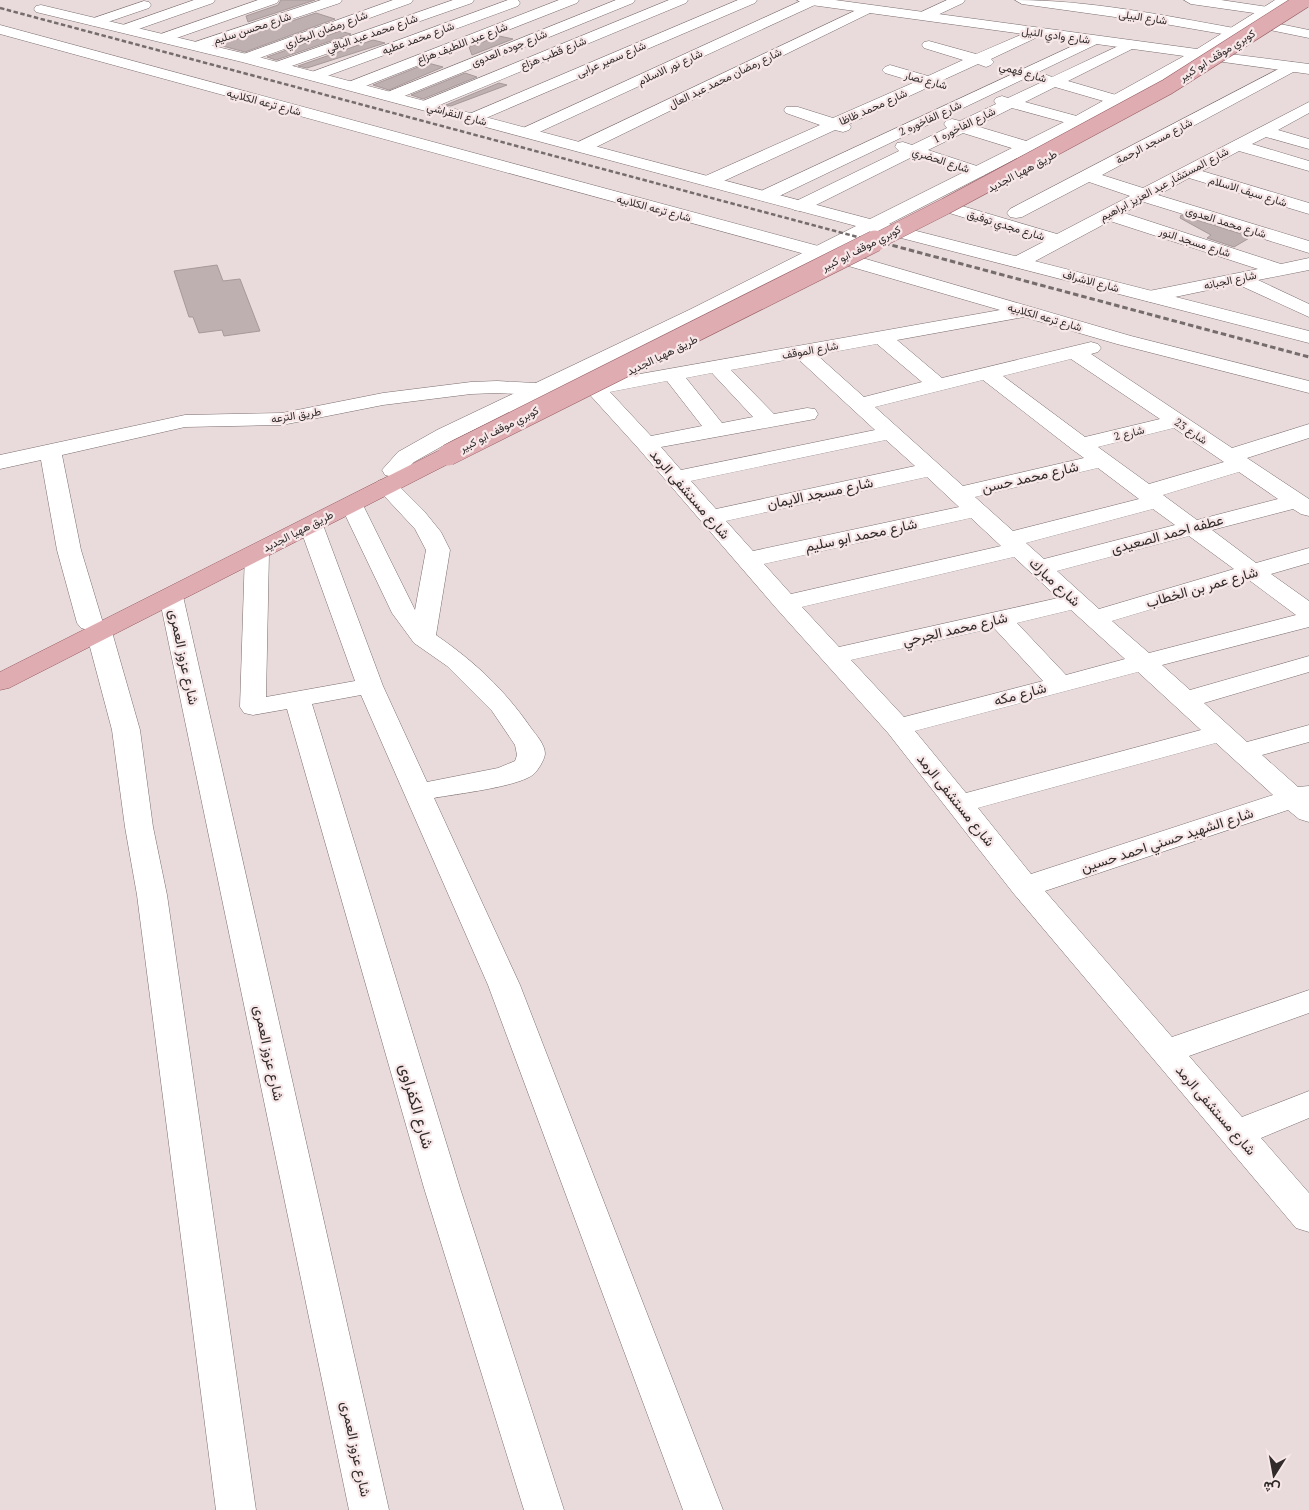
<svg xmlns="http://www.w3.org/2000/svg" width="1309" height="1510" font-family="'PT Serif',Vazirmatn,serif">
<style>
.building{fill:#beafb0;stroke:#a7999a}
.lines{fill:none;stroke-linecap:round;stroke-linejoin:round}
.minor-casing{stroke:#7c6e6f;stroke-width:1}
.tertiary-casing{stroke:#7c6e6f;stroke-width:1}
.primary-casing{stroke:#945b60;stroke-width:1}
.minor{fill:#fff;fill-rule:evenodd}
.tertiary{fill:#fff;fill-rule:evenodd}
.primary{fill:#dfacb1;fill-rule:evenodd}
.rail-far1{stroke:#756c6c;stroke-width:2.5;stroke-dasharray:4.5 2.5;stroke-linecap:butt}
.rail{stroke:#756c6c;stroke-width:3;stroke-dasharray:5.5 3;stroke-linecap:butt}
.primary-bridge-far1-casing{stroke:#945b60;stroke-width:17;stroke-linecap:butt}
.primary-bridge-casing{stroke:#945b60;stroke-width:22;stroke-linecap:butt}
.primary-bridge-far1{stroke:#dfacb1;stroke-width:16}
.primary-bridge{stroke:#dfacb1;stroke-width:21}
.labels{text-anchor:middle;stroke-width:4.5;stroke-linejoin:round;paint-order:stroke}
.far-street-label{font-size:11px;fill:#312b2b;stroke:#f7e7e8}
.street-label{font-size:14px;fill:#312b2b;stroke:#f7e7e8}
.near-street-label{font-size:16px;fill:#312b2b;stroke:#f7e7e8}
</style>
<rect width="100%" height="100%" fill="#e9dadb"/>
<g class="building">
<polygon points="281,0 315,0 248,22 246,16 278,5"/>
<polygon points="316,13 335,19 245,52 219,45"/>
<polygon points="340,31 351,34 276,60 267,57"/>
<polygon points="499,36 513,39 472,55 469,47"/>
<polygon points="373,40 385,43 307,68 298,66"/>
<polygon points="428,63 443,67 389,90 373,85"/>
<polygon points="465,73 477,77 423,99 411,95"/>
<polygon points="499,83 507,85 451,106 446,105"/>
<polygon points="1181,215 1251,237 1234,247 1207,238 1211,235 1180,218"/>
<polygon points="217,265 223,281 240,279 260,331 224,336 222,330 199,333 193,317 189,317 174,271"/>
</g>
<g class="lines">
<g class="minor-casing">
<g id="minor">
<polygon points="194,0 215,0 213,3 130,32 120,32 118,29 120,26"/>
<polygon points="258,0 279,0 277,3 168,41 158,41 156,38 158,35"/>
<polygon points="321,0 342,0 340,3 202,49 192,49 190,46 192,43"/>
<polygon points="393,0 413,0 411,3 251,61 241,61 238,58 241,55"/>
<polygon points="453,0 474,0 472,3 283,69 273,69 270,66 273,63"/>
<polygon points="508,0 518,0 520,3 518,6 319,79 309,79 306,76 309,73"/>
<polygon points="559,0 579,0 577,3 358,89 346,89 344,86 346,83"/>
<polygon points="616,0 635,0 633,3 397,99 385,99 383,96 385,93"/>
<polygon points="669,0 688,0 686,3 430,109 418,109 416,106 418,103"/>
<polygon points="738,0 757,0 755,3 479,121 467,121 465,118 467,115"/>
<polygon points="803,0 819,1 817,4 533,135 521,135 519,132 521,129"/>
<polygon points="947,0 965,0 963,3 929,19 919,19 917,16 919,13"/>
<path d="M 1015,0 C 1088,0 1162,15 1234,28 L 1239,29 L 1241,32 L 1239,35 L 1234,36 L 1165,24 L 1022,4 Z"/>
<polygon points="1184,0 1221,0 1268,7 1273,8 1275,11 1273,14 1268,15 1191,4"/>
<polygon points="144,1 149,2 151,5 149,8 96,26 91,25 89,22 91,19"/>
<polygon points="867,5 872,6 874,9 872,12 588,151 576,151 574,147 576,143"/>
<polygon points="1270,22 1309,30 1309,38 1265,29 1263,26 1265,23"/>
<path d="M 0,25 L 859,257 L 1131,336 L 1309,381 L 1309,393 L 1117,344 L 1024,317 L 897,340 L 942,378 L 1091,342 L 1098,344 L 1101,348 L 1098,352 L 1091,354 L 1232,448 L 1309,424 L 1309,438 L 1247,458 L 1309,499 L 1309,516 L 1301,514 L 1293,509 L 1212,530 L 1256,563 L 1309,548 L 1309,563 L 1271,574 L 1309,601 L 1309,627 L 1162,665 L 1190,690 L 1309,656 L 1309,672 L 1204,703 L 1247,742 L 1309,725 L 1309,742 L 1262,755 L 1298,787 L 1309,786 L 1309,822 L 1299,819 L 1288,810 L 1045,891 L 1172,1037 L 1309,990 L 1309,1013 L 1189,1056 L 1242,1117 L 1309,1091 L 1309,1118 L 1261,1138 L 1309,1193 L 1309,1232 L 1296,1228 L 1014,894 L 888,733 L 776,608 L 638,448 L 590,395 L 552,396 L 497,393 L 471,394 L 383,405 L 282,425 L 185,427 L 62,455 L 81,550 L 103,623 L 101,625 L 108,627 L 112,632 L 140,730 L 153,827 L 167,895 L 256,1510 L 216,1510 L 137,895 L 125,827 L 112,730 L 86,632 L 88,630 L 81,628 L 77,623 L 57,550 L 41,460 L 0,469 L 0,455 L 185,415 L 282,413 L 383,393 L 471,382 L 497,381 L 552,384 L 595,382 L 1000,310 L 845,265 L 0,34 ZM 877,344 L 922,382 L 864,397 L 817,355 ZM 797,358 L 875,430 L 681,470 L 661,447 L 815,419 L 818,414 L 815,409 L 807,408 L 774,414 L 731,370 ZM 1071,359 L 1160,419 L 1085,437 L 1003,376 ZM 712,373 L 753,417 L 722,423 L 686,378 ZM 983,380 L 1073,450 L 1084,458 L 963,486 L 875,407 ZM 667,381 L 702,426 L 651,436 L 610,392 ZM 1174,428 L 1224,462 L 1149,484 L 1098,447 ZM 886,440 L 915,466 L 716,509 L 691,481 ZM 1098,468 L 1139,499 L 1013,531 L 975,497 ZM 1239,472 L 1278,499 L 1197,520 L 1163,495 ZM 927,477 L 959,507 L 753,551 L 726,521 ZM 1153,509 L 1175,525 L 1044,559 L 1026,543 ZM 971,518 L 1001,546 L 791,594 L 764,564 ZM 1189,536 L 1234,569 L 1099,609 L 1057,571 ZM 1014,557 L 1058,598 L 839,647 L 802,607 ZM 1249,580 L 1296,615 L 1149,653 L 1112,621 ZM 1071,610 L 1125,659 L 1066,675 L 1017,623 ZM 994,628 L 1043,681 L 904,717 L 851,660 ZM 1138,672 L 1201,730 L 966,793 L 915,731 ZM 1216,743 L 1273,795 L 1031,874 L 978,808 Z"/>
<polygon points="1037,28 1042,29 1044,32 1042,35 991,59 994,62 991,65 986,67 978,64 943,80 945,83 942,86 931,86 849,124 851,127 849,130 843,132 835,130 715,185 709,186 703,185 700,181 703,177 820,125 786,113 784,110 786,107 798,107 833,118 915,82 885,73 882,70 885,67 890,65 928,76 963,60 924,48 922,45 924,42 929,41 976,54"/>
<polygon points="1094,36 1099,37 1101,40 1099,43 771,200 765,201 759,200 756,196 759,192"/>
<polygon points="1129,41 1134,42 1136,45 1134,48 1068,81 1123,97 1125,100 1123,103 1117,105 1055,87 1025,102 1084,118 1086,121 1084,124 1078,126 1012,108 976,126 1033,143 1035,147 1033,151 1021,151 963,133 928,150 983,168 986,172 983,176 977,177 971,176 914,156 806,210 800,211 794,210 791,206 794,202 899,151 895,147 897,143 903,142 912,145 947,128 944,124 946,121 952,119 960,121 996,104 994,101 996,98 1002,96 1008,98 1040,83 1036,79 1039,76 1044,74 1052,77"/>
<polygon points="1292,62 1297,64 1300,67 1297,70 1102,175 1143,188 1309,102 1309,113 1278,130 1309,139 1309,149 1266,137 1252,144 1309,161 1309,171 1239,151 1202,171 1309,203 1309,214 1189,178 1158,195 1309,241 1309,253 1144,202 1124,213 1281,264 1309,258 1309,270 1258,280 1309,304 1309,317 1237,284 1151,302 1144,300 1141,296 1144,292 1258,269 1110,221 1026,266 1019,268 1012,266 1010,262 1012,258 1043,242 946,212 943,208 946,204 952,203 1057,234 1130,196 1089,182 1022,217 1016,218 1010,217 1007,213 1010,209"/>
<path d="M 386,479 L 394,481 L 424,511 L 441,532 L 450,550 L 436,635 C 475,662 504,689 531,728 C 536,735 545,744 545,754 C 544,761 538,770 534,774 C 519,787 455,794 434,798 L 520,985 L 723,1510 L 683,1510 L 488,985 L 361,695 L 312,704 L 460,1188 L 564,1510 L 524,1510 L 424,1188 L 287,709 L 253,715 L 244,713 L 240,707 L 245,552 L 249,547 L 257,545 L 265,547 L 269,552 L 266,697 L 355,681 L 299,525 L 303,520 L 311,518 L 319,520 L 323,525 L 383,686 L 427,782 L 498,768 L 515,761 L 517,755 L 515,745 L 492,711 L 447,666 L 414,643 L 392,613 L 340,504 L 344,499 L 352,497 L 360,499 L 415,610 L 426,550 L 415,529 L 375,486 L 378,481 Z"/>
<polygon points="171,589 180,591 183,596 389,1510 349,1510 159,596 162,591"/>
</g>
</g>
<g class="tertiary-casing">
<polygon id="tertiary" points="797,0 835,0 1197,49 1275,0 1292,0 1214,52 1309,64 1309,74 1202,59 1084,124 889,224 1309,331 1309,343 874,231 705,317 453,440 414,462 401,475 393,477 385,475 382,470 398,452 437,430 691,309 856,226 242,62 36,12 34,9 36,6 41,5 251,55 870,219 1072,118 1184,56 804,4"/>
</g>
<g class="primary-casing">
<polygon id="primary" points="448,448 456,450 459,455 456,460 9,688 0,690 0,672 440,450"/>
</g>
<use href="#minor" class="minor"/>
<use href="#tertiary" class="tertiary"/>
<use href="#primary" class="primary"/>
<polyline class="rail-far1" points="0,8 880,243"/>
<polyline class="rail" points="876,241 1309,357"/>
<g class="primary-bridge-far1-casing">
<polyline id="primary-bridge-far1" points="873,243 946,206 1167,87 1304,0"/>
</g>
<g class="primary-bridge-casing">
<polyline id="primary-bridge" points="448,455 875,241"/>
</g>
<use href="#primary-bridge-far1" class="primary-bridge-far1"/>
<use href="#primary-bridge" class="primary-bridge"/>
</g>
<g class="labels">
<g class="far-street-label">
<text transform="translate(1143 17) rotate(8)" y="4">شارع البيلى</text>
<text transform="translate(252 28) rotate(-18)" y="4">شارع محسن سليم</text>
<text transform="translate(326 29) rotate(-20)" y="4">شارع رمضان البخاري</text>
<text transform="translate(372 33) rotate(-19)" y="4">شارع محمد عبد الباقي</text>
<text transform="translate(1056 35) rotate(8)" y="4">شارع وادي النيل</text>
<text transform="translate(418 38) rotate(-20)" y="4">شارع محمد عطيه</text>
<text transform="translate(462 43) rotate(-21)" y="4">شارع عبد اللطيف هزاع</text>
<text transform="translate(509 48) rotate(-22)" y="4">شارع جوده العدوى</text>
<text transform="translate(553 53) rotate(-22)" y="4">شارع قطب هزاع</text>
<text transform="translate(1217 55) rotate(-32)" y="4">كوبري موقف ابو كبير</text>
<text transform="translate(611 59) rotate(-23)" y="4">شارع سمير عرابى</text>
<text transform="translate(670 67) rotate(-25)" y="4">شارع نور الاسلام</text>
<text transform="translate(1023 72) rotate(16)" y="4">شارع فهمي</text>
<text transform="translate(725 78) rotate(-26)" y="4">شارع رمضان محمد عبد العال</text>
<text transform="translate(926 80) rotate(15)" y="4">شارع نصار</text>
<text transform="translate(264 102) rotate(15)" y="4">شارع ترعه الكلابيه</text>
<text transform="translate(873 107) rotate(-24)" y="4">شارع محمد ظاظا</text>
<text transform="translate(457 114) rotate(15)" y="4">شارع النقراشي</text>
<text transform="translate(930 118) rotate(-25)" y="4">شارع الفاخوره 2</text>
<text transform="translate(964 125) rotate(-26)" y="4">شارع الفاخوره 1</text>
<text transform="translate(1154 141) rotate(-28)" y="4">شارع مسجد الرحمة</text>
<text transform="translate(941 160) rotate(18)" y="4">شارع الحضري</text>
<text transform="translate(1022 171) rotate(-28)" y="4">طريق ههيا الجديد</text>
<text transform="translate(1164 184) rotate(-28)" y="4">شارع المستشار عبد العزيز ابراهيم</text>
<text transform="translate(1248 191) rotate(17)" y="4">شارع سيف الاسلام</text>
<text transform="translate(654 208) rotate(15)" y="4">شارع ترعه الكلابيه</text>
<text transform="translate(1226 222) rotate(17)" y="4">شارع محمد العدوى</text>
<text transform="translate(1006 225) rotate(17)" y="4">شارع مجدي توفيق</text>
<text transform="translate(1195 242) rotate(18)" y="4">شارع مسجد النور</text>
<text transform="translate(861 248) rotate(-27)" y="4">كوبري موقف ابو كبير</text>
<text transform="translate(1230 280) rotate(-12)" y="4">شارع الجبانه</text>
<text transform="translate(1091 281) rotate(15)" y="4">شارع الاشراف</text>
<text transform="translate(1045 317) rotate(16)" y="4">شارع ترعه الكلابيه</text>
<text transform="translate(810 350) rotate(-10)" y="4">شارع الموقف</text>
<text transform="translate(662 355) rotate(-26)" y="4">طريق ههيا الجديد</text>
<text transform="translate(296 415) rotate(-9)" y="4">طريق الترعه</text>
<text transform="translate(499 429) rotate(-27)" y="4">كوبري موقف ابو كبير</text>
<text transform="translate(1191 431) rotate(34)" y="4">شارع 23</text>
<text transform="translate(1129 433) rotate(-14)" y="4">شارع 2</text>
<text transform="translate(298 531) rotate(-27)" y="4">طريق ههيا الجديد</text>
</g>
<g class="street-label">
<text transform="translate(1030 477) rotate(-13)" y="5">شارع محمد حسن</text>
<text transform="translate(820 493) rotate(-12)" y="5">شارع مسجد الايمان</text>
<text transform="translate(690 494) rotate(49)" y="5">شارع مستشفى الرمد</text>
<text transform="translate(1167 534) rotate(-15)" y="5">عطفه احمد الصعيدى</text>
<text transform="translate(861 535) rotate(-12)" y="5">شارع محمد ابو سليم</text>
<text transform="translate(1055 582) rotate(43)" y="5">شارع مبارك</text>
<text transform="translate(1202 587) rotate(-16)" y="5">شارع عمر بن الخطاب</text>
<text transform="translate(955 629) rotate(-13)" y="5">شارع محمد الجرحي</text>
<text transform="translate(184 657) rotate(78)" y="5">شارع عزوز العمرى</text>
<text transform="translate(1020 694) rotate(-15)" y="5">شارع مكه</text>
<text transform="translate(956 800) rotate(51)" y="5">شارع مستشفى الرمد</text>
<text transform="translate(1167 840) rotate(-18)" y="5">شارع الشهيد حسني احمد حسين</text>
<text transform="translate(269 1053) rotate(78)" y="5">شارع عزوز العمرى</text>
<text transform="translate(1216 1110) rotate(49)" y="5">شارع مستشفى الرمد</text>
<text transform="translate(356 1449) rotate(78)" y="5">شارع عزوز العمرى</text>
</g>
<g class="near-street-label">
<text transform="translate(417 1106) rotate(74)" y="6">شارع الكفراوى</text>
</g>
</g>
<g transform="translate(1274 1475) rotate(191)" stroke="#f7e7e8" stroke-width="4" paint-order="stroke">
<path d="M0-4L9 19L0 12L-9 19Z" fill="#312b2b"/>
<text y="-8" font-size="14" font-weight="bold" text-anchor="middle" fill="#312b2b">ش</text>
</g>
</svg>
